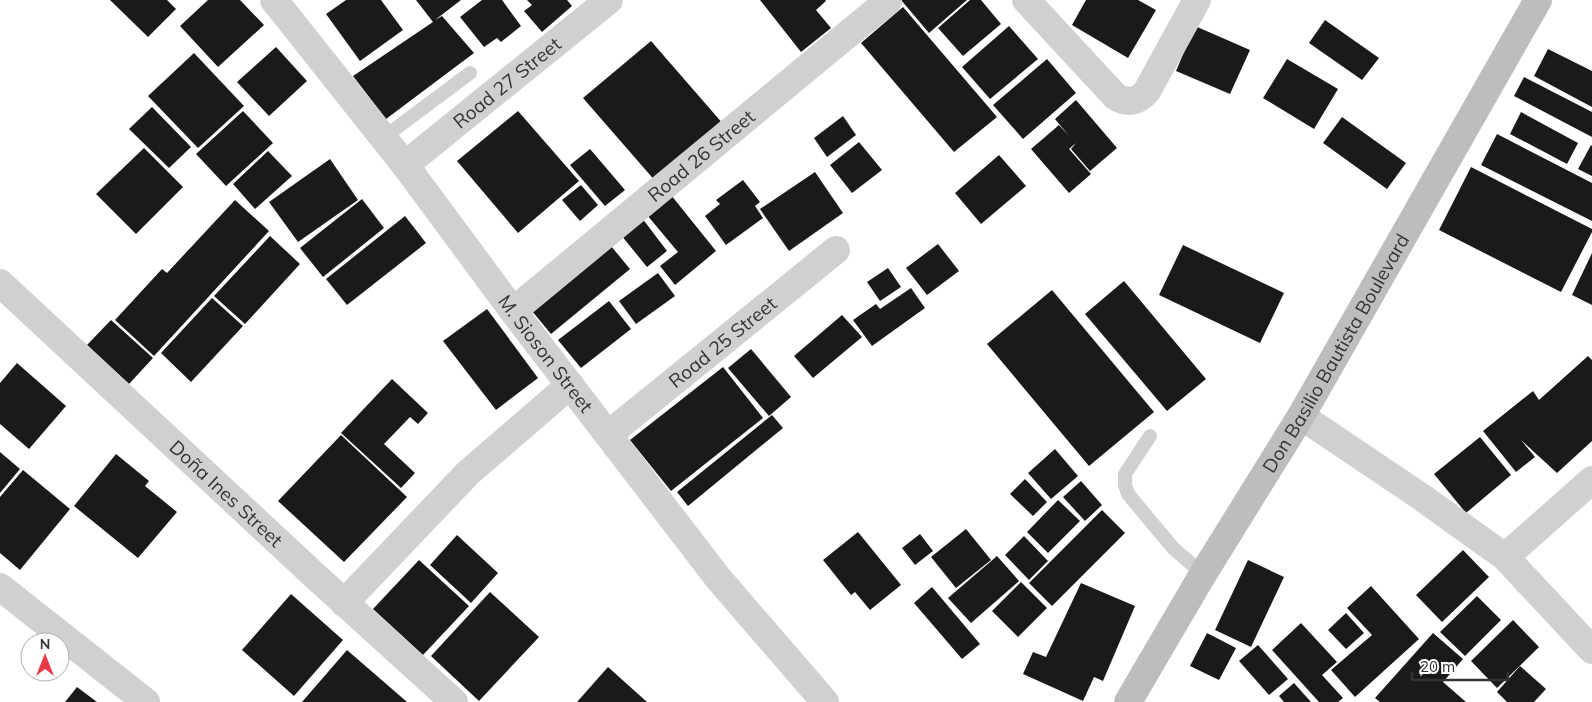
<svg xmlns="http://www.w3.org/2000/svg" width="1592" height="702" font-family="Mulish,sans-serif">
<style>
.building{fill:#1a1a1a}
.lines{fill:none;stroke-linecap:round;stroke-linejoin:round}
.lane{stroke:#d0d0d0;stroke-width:14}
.street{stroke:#d0d0d0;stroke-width:28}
.secondary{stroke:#bdbdbd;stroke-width:28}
.labels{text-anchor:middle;stroke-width:5;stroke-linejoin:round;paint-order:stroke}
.street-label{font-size:19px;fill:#333;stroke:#fff}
</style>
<rect width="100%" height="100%" fill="#fff"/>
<g class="building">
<polygon points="110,0 167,0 176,9 148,37"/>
<polygon points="208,0 240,0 264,25 218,67 180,26"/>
<polygon points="346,0 381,0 403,30 360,61 326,14"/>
<polygon points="416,0 461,0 435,20 442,16 474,53 386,119 353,76 433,22"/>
<polygon points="482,0 502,0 521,26 501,42 497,38 484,47 460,17"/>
<polygon points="527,0 567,0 572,6 542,32 524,11 532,5"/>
<polygon points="760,0 825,0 826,1 816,10 831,28 801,52"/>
<polygon points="901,0 967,0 929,33"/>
<polygon points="970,0 981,0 1001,24 963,56 938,28"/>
<polygon points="1086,0 1138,0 1156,10 1128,58 1072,25"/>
<polygon points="903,7 997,117 954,152 861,43"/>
<polygon points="1325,20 1379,58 1362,80 1309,43"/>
<polygon points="1009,26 1038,59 990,99 962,67"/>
<polygon points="1195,26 1250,50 1230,94 1176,71"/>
<polygon points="651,41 724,125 657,183 583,98"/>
<polygon points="276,47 307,81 269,116 237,82"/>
<polygon points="1548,49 1592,71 1592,107 1534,76"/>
<polygon points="194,53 244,106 198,148 148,96"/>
<polygon points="1047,59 1076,93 1023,139 993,105"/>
<polygon points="1287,59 1338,89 1314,129 1263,98"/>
<polygon points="1524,77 1592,112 1592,137 1514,96"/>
<polygon points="1076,100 1117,148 1090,171 1071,149 1076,143 1069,149 1091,174 1069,193 1031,149 1059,125 1069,136 1055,119"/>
<polygon points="152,107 191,147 169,168 129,129"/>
<polygon points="243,111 273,143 226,186 196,154"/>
<polygon points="518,111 579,181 518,233 457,161"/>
<polygon points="1521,112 1578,143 1567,164 1510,134"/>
<polygon points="843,116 856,135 827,157 814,138"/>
<polygon points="1342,117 1406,163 1387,189 1323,143"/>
<polygon points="1497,134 1592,183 1592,221 1481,165"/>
<polygon points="859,142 882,170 852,193 830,165"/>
<polygon points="1591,145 1592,146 1592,176 1578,169"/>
<polygon points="144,148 183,187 136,234 96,194"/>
<polygon points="590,149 625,190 605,206 570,165"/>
<polygon points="268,151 292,176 255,209 233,184"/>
<polygon points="999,155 1026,186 981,224 955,193"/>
<polygon points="330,159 358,200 298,242 269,202"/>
<polygon points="1471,167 1592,229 1592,232 1561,292 1439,230"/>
<polygon points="815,172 843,213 789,251 760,209"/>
<polygon points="743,180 760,202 755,206 763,218 726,245 705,216 720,204 716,200"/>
<polygon points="581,185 598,205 580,221 562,200"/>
<polygon points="671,195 716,251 675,285 660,266 678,252 647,215"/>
<polygon points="362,199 384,228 323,277 300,248"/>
<polygon points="235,200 269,231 154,356 115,320 162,269 167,273"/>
<polygon points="405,216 426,243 347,305 326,279"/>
<polygon points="642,218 667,251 647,267 621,235"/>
<polygon points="270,236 300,264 245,324 214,296"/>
<polygon points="938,244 959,271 927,295 906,268"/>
<polygon points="1183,245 1284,293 1260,343 1159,295"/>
<polygon points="611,246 630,269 551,334 532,311"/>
<polygon points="1592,253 1592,305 1572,295"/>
<polygon points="888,268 901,287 880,301 867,282"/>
<polygon points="658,273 675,296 636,324 619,301"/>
<polygon points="1124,281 1206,379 1167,411 1085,314"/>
<polygon points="911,288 925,308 872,346 853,320 876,304 880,309"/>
<polygon points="1052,290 1154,412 1089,466 987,344"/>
<polygon points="212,298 243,326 191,382 161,353"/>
<polygon points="609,301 631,329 581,368 558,340"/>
<polygon points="487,309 538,378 496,410 443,341"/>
<polygon points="842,315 862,337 813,378 794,356"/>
<polygon points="111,320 153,358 129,384 87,345"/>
<polygon points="751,349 791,397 769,416 728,368"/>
<polygon points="1588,356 1592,360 1592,441 1557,473 1521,440 1535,457 1516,472 1483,431 1533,391 1539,400"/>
<polygon points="17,363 66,406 29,449 0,424 0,383"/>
<polygon points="723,367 763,418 671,491 630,440"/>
<polygon points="392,379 428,413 418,424 410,417 384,444 415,473 401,488 341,433"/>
<polygon points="772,415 783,428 688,506 677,492"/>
<polygon points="341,435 407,497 344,562 278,501"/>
<polygon points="1480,437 1511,475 1466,513 1434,474"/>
<polygon points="1055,449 1078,476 1051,499 1028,473"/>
<polygon points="0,452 20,469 0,493"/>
<polygon points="116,454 149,481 145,486 177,512 138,558 74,506"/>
<polygon points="23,470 70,509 20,570 0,553 0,497"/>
<polygon points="1025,479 1047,502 1033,516 1010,494"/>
<polygon points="1081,481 1102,505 1085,521 1063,497"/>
<polygon points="1058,500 1080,521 1048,553 1027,532"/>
<polygon points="1102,510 1125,533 1052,606 1029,583"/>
<polygon points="966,529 991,560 956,588 931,557"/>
<polygon points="858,532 901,585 870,610 855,592 851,595 823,560"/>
<polygon points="920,534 933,551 915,565 902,548"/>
<polygon points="457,535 498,573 471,603 430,565"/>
<polygon points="1024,536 1048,561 1029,580 1005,555"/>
<polygon points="1463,550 1489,577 1442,622 1416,595"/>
<polygon points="997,556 1019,581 971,623 948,598"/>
<polygon points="419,560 469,606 423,655 373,609"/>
<polygon points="1248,560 1284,577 1251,647 1215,630"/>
<polygon points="1021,582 1047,608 1018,637 992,611"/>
<polygon points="1081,583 1135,606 1103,681 1094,677 1083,701 1023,674 1033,652 1046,657"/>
<polygon points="1371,586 1419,639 1355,697 1331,670 1372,635 1347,608"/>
<polygon points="932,587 980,644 962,659 914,603"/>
<polygon points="490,592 539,637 479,701 431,656"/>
<polygon points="291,594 343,640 294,696 242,650"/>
<polygon points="1477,596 1501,620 1465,656 1440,632"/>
<polygon points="1346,613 1364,633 1346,649 1328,630"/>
<polygon points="1513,620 1539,647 1497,688 1471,661"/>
<polygon points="1301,623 1337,662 1322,675 1343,698 1338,702 1319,702 1272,650"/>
<polygon points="1207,633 1236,648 1219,680 1190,666"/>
<polygon points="1433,633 1463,659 1443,682 1466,702 1380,702 1375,698"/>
<polygon points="1258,645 1288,679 1269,695 1239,661"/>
<polygon points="347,650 407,702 302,702"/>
<polygon points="1520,666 1546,689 1534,702 1507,702 1497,692"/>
<polygon points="608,667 647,702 577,702"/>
<polygon points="1294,683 1311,702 1284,702 1279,696"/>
<polygon points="77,687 97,702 65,702"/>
</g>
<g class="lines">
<g class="lane">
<polyline points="383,138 470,73"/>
<polyline points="1150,436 1125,474 1125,485 1128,494 1173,548 1203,574"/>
</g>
<g class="street">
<path id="s1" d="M 274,0 L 405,165 L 513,311 L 718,578 L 825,702"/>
<path d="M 1026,0 L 1115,96 C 1127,104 1138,102 1147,91 L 1197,0"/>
<path id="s2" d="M 405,165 L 609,0"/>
<path id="s3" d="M 0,283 L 314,575 L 454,702"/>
<path id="s4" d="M 513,311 L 888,1"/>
<polyline points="1301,416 1420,496 1505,557 1592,650"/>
<path id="s5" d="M 609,434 L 836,250"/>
<polyline points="1505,557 1592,480"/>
<polyline points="0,587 146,702"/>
<polyline points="344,603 468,473 570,385"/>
</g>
<path class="secondary" id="s6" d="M 1128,702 L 1203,574 L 1301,416 L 1538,0"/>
</g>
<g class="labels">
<g class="street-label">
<text dy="7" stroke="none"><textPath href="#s2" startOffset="131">Road 27 Street</textPath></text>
<text dy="7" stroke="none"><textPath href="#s4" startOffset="244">Road 26 Street</textPath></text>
<text dy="7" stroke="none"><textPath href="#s5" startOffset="146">Road 25 Street</textPath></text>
<text dy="7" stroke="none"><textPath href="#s1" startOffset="446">M. Sioson Street</textPath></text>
<text dy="7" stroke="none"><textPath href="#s6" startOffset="406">Don Basilio Bautista Boulevard</textPath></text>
<text dy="7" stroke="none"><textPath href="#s3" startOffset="309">Doña Ines Street</textPath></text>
</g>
</g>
<g transform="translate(45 657)"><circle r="24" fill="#ffffff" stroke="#adadad"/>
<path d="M0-4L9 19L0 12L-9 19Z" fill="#e63946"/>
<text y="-8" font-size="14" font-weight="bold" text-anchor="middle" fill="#333333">N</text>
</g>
<path d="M1412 672v8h96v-8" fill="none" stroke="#333333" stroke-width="2.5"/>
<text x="1420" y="672" font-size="15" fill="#333333" stroke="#ffffff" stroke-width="4" paint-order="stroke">20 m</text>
</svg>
